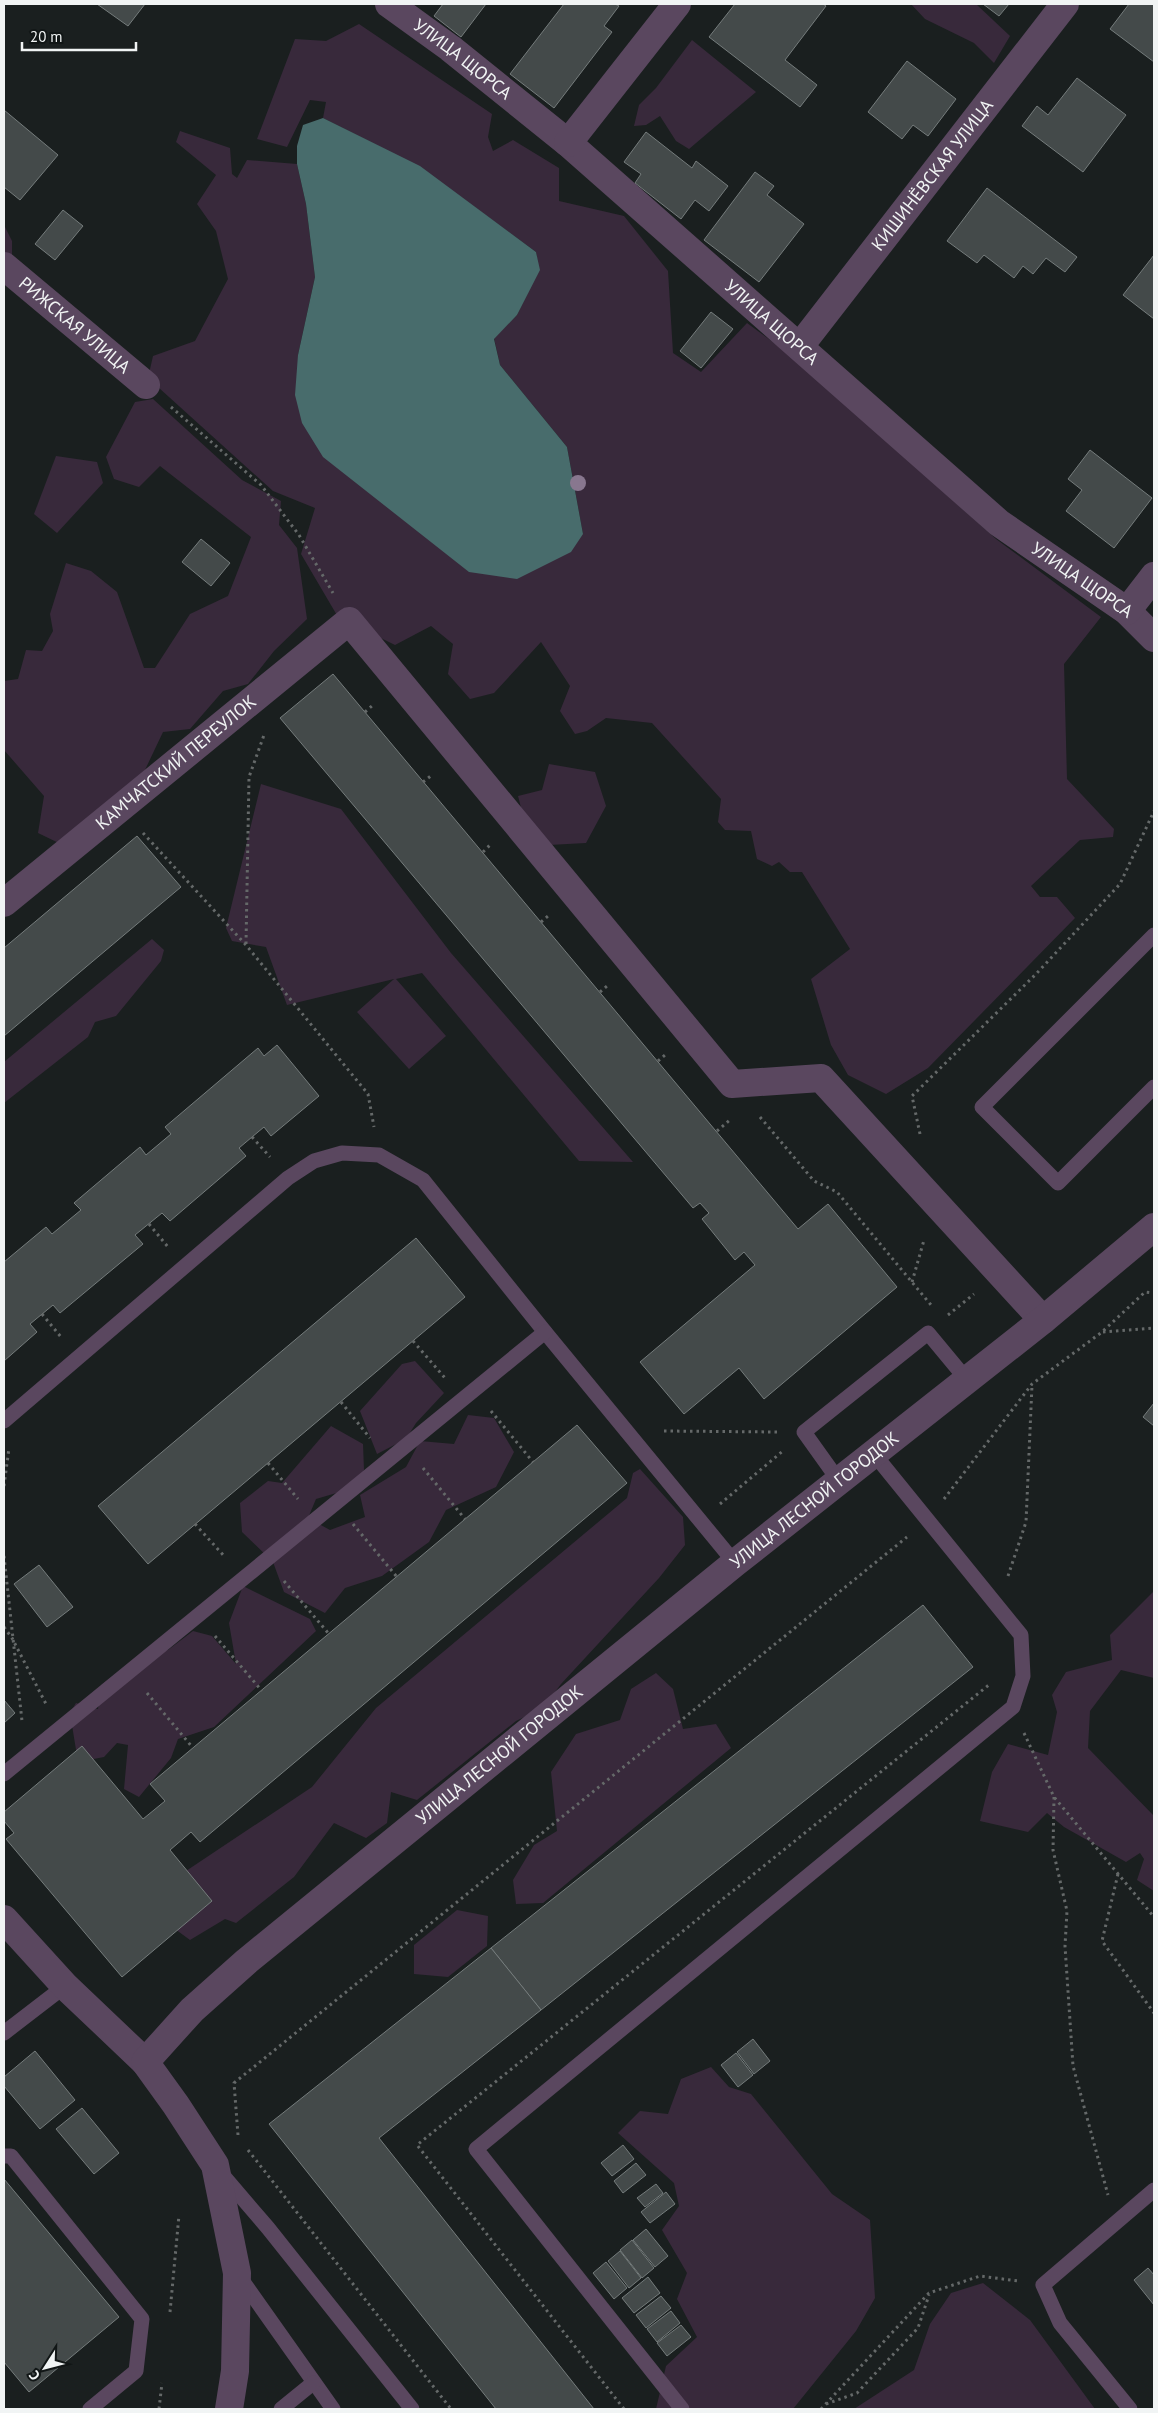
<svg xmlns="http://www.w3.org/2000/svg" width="1158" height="2413" font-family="'PT Sans',sans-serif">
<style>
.green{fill:#38293b}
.water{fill:#486c6c}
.building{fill:#444a4a;stroke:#757c7c}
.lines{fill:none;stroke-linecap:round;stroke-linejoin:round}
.path{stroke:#656969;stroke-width:3;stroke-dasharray:2.5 4;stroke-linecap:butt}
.service{stroke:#5a475f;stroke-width:15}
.minor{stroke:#5a475f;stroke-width:28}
.tertiary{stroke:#5a475f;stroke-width:28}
.tree{fill:#88778f}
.labels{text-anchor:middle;stroke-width:4;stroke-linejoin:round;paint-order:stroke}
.street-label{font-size:18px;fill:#f1f4f4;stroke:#111616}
</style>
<rect width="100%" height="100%" fill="#1a1f1f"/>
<g class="green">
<polygon points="911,4 976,4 1010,36 994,63 974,43 925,19"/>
<polygon points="359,24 492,114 488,137 493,151 513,140 559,168 559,201 624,216 668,271 673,353 701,372 747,323 797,360 996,539 1101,617 1064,664 1067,779 1114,829 1113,837 1080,840 1031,886 1040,897 1057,897 1075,918 928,1068 886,1094 848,1075 831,1045 811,979 850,949 802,872 790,872 779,862 772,866 757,859 751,831 725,830 718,822 721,799 652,723 606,718 587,731 575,734 560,711 570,686 541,642 494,693 470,699 448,674 453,644 431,626 395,645 338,617 301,554 315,508 273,491 148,378 153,356 195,341 228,279 216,231 197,204 216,175 176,142 180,131 230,148 232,174 237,178 247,160 297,164 306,204 315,277 298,355 583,534 567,447 500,365 494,338 517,315 539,270 536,252 420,167 323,118 326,102 310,100 287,147 257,139 295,39 326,41"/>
<polygon points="692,40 756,92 689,149 676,141 660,116 646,125 634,126 639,105 656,88"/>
<polygon points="4,225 12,241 12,261 4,261"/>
<polygon points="153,399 242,480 281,501 279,525 297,548 307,619 274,651 248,684 223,691 190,729 163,732 144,772 65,846 38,833 44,796 4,750 4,681 18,679 26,650 42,651 53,631 50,614 66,563 91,571 117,592 144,668 155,668 190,614 228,596 251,537 160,466 139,487 114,479 106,457 135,402"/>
<polygon points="56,456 97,462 103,483 57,533 34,514"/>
<polygon points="549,764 595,772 606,806 586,843 549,845 527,831 518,796 542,790"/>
<polygon points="261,784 341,809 451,953 633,1162 579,1161 422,973 396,979 446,1036 409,1069 357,1012 394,979 287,1005 266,947 232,941 226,928"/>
<polygon points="152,939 164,950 161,961 116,1016 95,1022 88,1037 4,1103 4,1062"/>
<polygon points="415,1361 444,1393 416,1423 406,1439 377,1454 360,1411 402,1364"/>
<polygon points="468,1415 494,1418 514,1452 496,1487 446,1510 429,1542 382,1576 345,1588 325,1613 284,1592 273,1562 242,1532 240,1503 268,1481 282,1483 331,1426 363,1444 364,1470 350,1489 316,1499 308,1518 330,1530 365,1517 360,1495 406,1467 420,1441 454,1444"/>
<polygon points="640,1469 683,1517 685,1545 659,1578 561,1684 543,1708 516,1721 417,1800 391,1792 387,1823 366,1838 334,1823 294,1877 236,1923 225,1919 190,1940 164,1921 180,1875 312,1787 376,1708 627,1498 633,1473"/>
<polygon points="243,1586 310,1619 316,1631 214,1727 178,1739 171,1758 139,1797 124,1789 128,1745 117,1743 104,1757 78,1762 70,1713 76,1703 98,1709 101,1685 139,1656 168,1650 193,1631 212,1636 236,1664 229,1623"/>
<polygon points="1154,1591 1154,1678 1121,1670 1090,1711 1088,1748 1154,1816 1154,1891 1137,1880 1144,1859 1140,1853 1126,1862 1064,1827 1047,1813 1028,1832 980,1821 992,1772 1008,1744 1048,1755 1057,1712 1052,1695 1066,1672 1112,1660 1110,1635"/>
<polygon points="656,1673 673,1689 683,1729 716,1724 731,1748 543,1903 516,1904 513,1880 534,1845 557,1831 551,1772 576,1734 620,1720 631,1689"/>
<polygon points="457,1910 488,1916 487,1946 448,1977 414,1974 414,1945"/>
<polygon points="711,2067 729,2087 751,2094 832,2194 870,2220 875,2298 856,2331 793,2409 656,2409 666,2366 697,2337 677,2299 687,2273 662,2230 679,2206 674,2183 618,2133 640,2111 668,2114 681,2079"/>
<polygon points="983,2283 1030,2320 1095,2409 854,2409 914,2370 930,2324 951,2293"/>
</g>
<polygon class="water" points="323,118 420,166 536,252 540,270 517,315 494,339 500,365 567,447 583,534 571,552 517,579 469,572 323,457 302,423 295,395 298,355 315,277 306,204 297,164 297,146 303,125"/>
<g class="building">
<polygon points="97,4 145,4 128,26"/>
<polygon points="443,4 486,4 461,37 434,16"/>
<polygon points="564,4 615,4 619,6 604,26 612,32 554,108 510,74"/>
<polygon points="735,4 823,4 826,6 785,60 817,85 800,107 709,37"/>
<polygon points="983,4 1009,4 999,16"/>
<polygon points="1129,4 1154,4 1154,62 1110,29"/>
<polygon points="907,61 956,99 928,136 913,125 902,139 868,112"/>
<polygon points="1077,78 1126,115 1083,172 1022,126 1037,106 1048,115"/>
<polygon points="4,110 58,155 20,200 4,187"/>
<polygon points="646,132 692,168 696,161 728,186 709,211 695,200 681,219 635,183 641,174 624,162"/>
<polygon points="755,172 774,186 767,195 804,224 759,282 704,240"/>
<polygon points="987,188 1077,257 1065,272 1046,258 1033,274 1023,266 1014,278 984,255 977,263 947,241"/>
<polygon points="63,210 83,226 55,260 35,244"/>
<polygon points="1154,255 1154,319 1123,295"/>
<polygon points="711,312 733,329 701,368 680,351"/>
<polygon points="1090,450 1152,498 1114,548 1066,511 1082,490 1068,479"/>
<polygon points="201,539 230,563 211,586 182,562"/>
<polygon points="333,674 798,1229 828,1204 897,1287 764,1399 739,1368 684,1414 640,1362 755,1265 744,1252 735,1260 702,1219 709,1213 700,1203 693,1208 280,718"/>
<polygon points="137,836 181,887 4,1036 4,948"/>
<polygon points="277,1045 319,1096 271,1136 264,1127 252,1137 239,1148 246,1156 170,1221 162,1213 135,1235 143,1244 60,1313 53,1305 30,1324 37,1332 4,1361 4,1262 46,1227 52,1234 81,1210 74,1203 140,1147 146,1155 171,1134 165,1127 258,1048 264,1056"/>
<polygon points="416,1238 465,1297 148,1564 98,1506"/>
<polygon points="1154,1403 1154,1426 1143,1417"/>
<polygon points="577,1425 627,1483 200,1842 191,1832 170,1850 212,1901 122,1977 6,1839 14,1833 4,1821 4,1812 82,1746 143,1819 165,1801 150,1784"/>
<polygon points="39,1565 73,1607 47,1627 14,1584"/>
<polygon points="923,1605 973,1667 541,2010 491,1948"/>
<polygon points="4,1700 15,1713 4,1723"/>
<polygon points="491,1948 541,2010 379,2138 594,2409 496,2409 269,2124"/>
<polygon points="753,2039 770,2061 754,2074 737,2052"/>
<polygon points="35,2051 75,2100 40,2129 4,2086 4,2077"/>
<polygon points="736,2053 753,2075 738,2087 721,2065"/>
<polygon points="82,2108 119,2153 94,2174 56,2129"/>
<polygon points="623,2145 634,2159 612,2176 601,2163"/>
<polygon points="636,2163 646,2175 623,2193 614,2181"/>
<polygon points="4,2179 119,2317 29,2392 4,2362"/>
<polygon points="656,2184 663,2193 645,2207 637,2198"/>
<polygon points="666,2192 675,2204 650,2223 641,2212"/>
<polygon points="646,2229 668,2256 655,2267 633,2240"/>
<polygon points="632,2240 654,2268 642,2278 620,2250"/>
<polygon points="620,2251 641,2278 629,2288 608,2261"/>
<polygon points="606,2262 627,2288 614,2299 593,2273"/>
<polygon points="1148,2268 1154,2275 1154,2305 1134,2280"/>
<polygon points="648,2277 660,2293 634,2313 622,2298"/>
<polygon points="661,2296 671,2308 646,2328 636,2315"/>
<polygon points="671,2311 680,2323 657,2342 647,2329"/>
<polygon points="681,2325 691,2337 667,2356 657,2343"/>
</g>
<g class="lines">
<g class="path">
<polyline points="171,407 261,485 299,535 333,593"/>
<polyline points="365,712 373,705"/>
<polyline points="423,782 432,775"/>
<polyline points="143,833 246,945 368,1094 374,1127"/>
<polyline points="483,852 491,844"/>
<polyline points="541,922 548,916"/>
<polyline points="246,944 249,777 264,735"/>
<polyline points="600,992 607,986"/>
<polyline points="658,1061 665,1055"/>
<polyline points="760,1117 814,1181 837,1192 931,1305"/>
<polyline points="717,1131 731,1119"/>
<polyline points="920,1134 912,1096 1036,974 1120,884 1154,811"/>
<polyline points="252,1137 270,1157"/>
<polyline points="149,1224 168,1247"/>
<polyline points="912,1282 924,1240"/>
<polyline points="42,1314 61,1337"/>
<polyline points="948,1315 974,1294"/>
<polyline points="1103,1332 1154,1328"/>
<polyline points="413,1341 445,1378"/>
<polyline points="341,1402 370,1438"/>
<polyline points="491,1411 533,1462"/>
<polyline points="664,1431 777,1432"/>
<polyline points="268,1463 298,1499"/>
<polyline points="423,1468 465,1519"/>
<polyline points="4,1486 9,1448"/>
<polyline points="944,1499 1032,1384 1102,1332 1145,1292 1154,1293"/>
<polyline points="720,1504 784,1450"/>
<polyline points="195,1524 225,1557"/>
<polyline points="353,1524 397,1577"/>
<polyline points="4,1556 22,1721"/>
<polyline points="1008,1576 1026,1522 1032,1385"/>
<polyline points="284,1581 329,1634"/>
<polyline points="4,1627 12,1638 46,1704"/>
<polyline points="215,1636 262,1691"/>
<polyline points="147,1693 193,1748"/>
<polyline points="1024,1733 1054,1797 1154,1917"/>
<polyline points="1054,1797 1053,1850 1067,1911 1065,1946 1073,2066 1108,2195"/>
<polyline points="1118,1874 1102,1941 1154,2013"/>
<polyline points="238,2135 234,2083 907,1537"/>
<polyline points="248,2150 451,2409"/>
<polyline points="170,2312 179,2215"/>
<polyline points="826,2404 857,2393 918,2328 929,2295"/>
<polyline points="159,2409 162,2383"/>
<polyline points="624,2409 417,2145 990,1684"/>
<polyline points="821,2409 929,2293 980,2276 1018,2281"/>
</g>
<g class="service">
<polyline points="1154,935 982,1107 1058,1183 1154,1087"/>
<polyline points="4,1421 288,1178 314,1161 342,1153 379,1155 423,1180 545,1332 735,1563"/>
<polyline points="839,1481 804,1432 928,1333 967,1380"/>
<polyline points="4,1774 545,1332"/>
<polyline points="4,2033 65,1986"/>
<polyline points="4,2156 11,2156 142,2319 136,2371 90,2409"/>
<polyline points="220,2172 268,2228 412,2409"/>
<polyline points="239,2276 333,2409"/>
<polyline points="281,2409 313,2383"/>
<polyline points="682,2409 476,2149 1013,1707 1023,1676 1021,1635 874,1454"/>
<polyline points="1130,2409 1060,2323 1043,2285 1154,2190"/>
</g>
<g class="minor">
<path id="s1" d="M 389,4 L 450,48 L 568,143 L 999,523 L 1127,611 L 1154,638"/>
<polyline points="568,143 677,4"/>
<path id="s2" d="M 4,266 L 146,385"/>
<path id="s3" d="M 800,346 L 1065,4"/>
<polyline points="1127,611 1154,576"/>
<path id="s4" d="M 4,903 L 349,621 L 732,1084 L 821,1078 L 1043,1320"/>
<polyline points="4,1919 65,1986 145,2062"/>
</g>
<path class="tertiary" id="s5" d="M 229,2409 L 235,2371 L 237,2273 L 215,2165 L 176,2105 L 145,2062 L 192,2010 L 247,1961 L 735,1563 L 1043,1320 L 1154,1227"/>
</g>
<circle class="tree" cx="578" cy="483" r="8"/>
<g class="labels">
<g class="street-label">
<text dy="6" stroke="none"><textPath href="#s1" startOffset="92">УЛИЦА ЩОРСА</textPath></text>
<text dy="6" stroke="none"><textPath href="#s3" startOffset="216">КИШИНЁВСКАЯ УЛИЦА</textPath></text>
<text dy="6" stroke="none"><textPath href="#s1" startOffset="498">УЛИЦА ЩОРСА</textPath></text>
<text dy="6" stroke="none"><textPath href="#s2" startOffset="92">РИЖСКАЯ УЛИЦА</textPath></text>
<text dy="6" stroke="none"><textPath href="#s1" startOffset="902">УЛИЦА ЩОРСА</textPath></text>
<text dy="6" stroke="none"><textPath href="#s4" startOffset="222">КАМЧАТСКИЙ ПЕРЕУЛОК</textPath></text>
<text dy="6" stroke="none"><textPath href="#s5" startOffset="1246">УЛИЦА ЛЕСНОЙ ГОРОДОК</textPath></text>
<text dy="6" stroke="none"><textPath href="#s5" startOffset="841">УЛИЦА ЛЕСНОЙ ГОРОДОК</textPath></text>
</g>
</g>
<rect width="1158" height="2413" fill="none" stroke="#f1f4f4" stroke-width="10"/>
<g transform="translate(45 2368) rotate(234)" stroke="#111616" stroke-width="4" paint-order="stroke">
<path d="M0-4L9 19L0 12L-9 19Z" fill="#f1f4f4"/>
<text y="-8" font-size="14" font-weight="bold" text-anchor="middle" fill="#f1f4f4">С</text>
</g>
<path d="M22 42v8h114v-8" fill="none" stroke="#f1f4f4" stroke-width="2.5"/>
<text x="30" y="42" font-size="15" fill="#f1f4f4" stroke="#111616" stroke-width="4" paint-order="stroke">20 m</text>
</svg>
